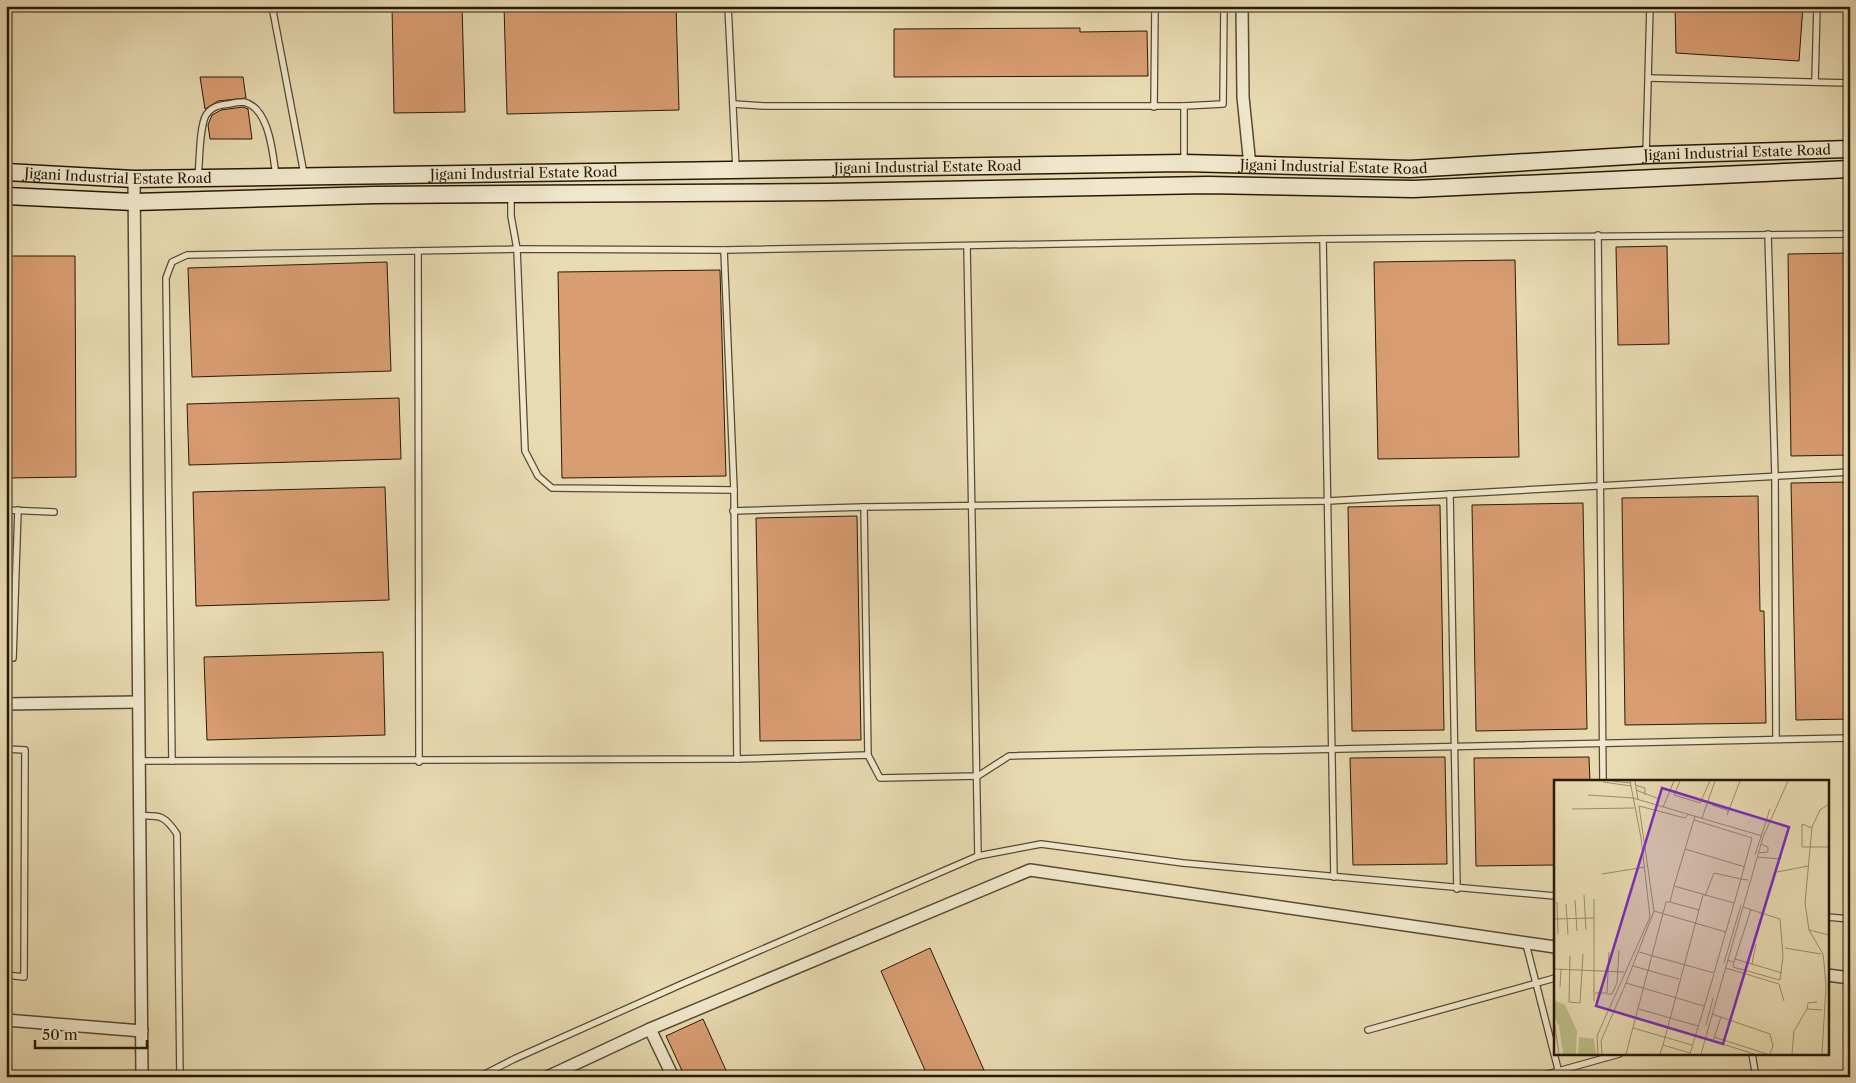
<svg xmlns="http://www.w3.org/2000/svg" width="1856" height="1083" font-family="'Libre Caslon Text',serif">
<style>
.building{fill:#d99d72;stroke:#271a06}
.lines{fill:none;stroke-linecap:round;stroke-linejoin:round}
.service-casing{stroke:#574a31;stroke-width:8}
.minor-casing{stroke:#574a31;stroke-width:14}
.secondary-casing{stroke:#271a06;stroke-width:19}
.service{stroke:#f0e7cc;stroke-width:5.5}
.minor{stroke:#f0e7cc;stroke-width:11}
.secondary{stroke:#f0e7cc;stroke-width:16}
.labels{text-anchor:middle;stroke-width:4.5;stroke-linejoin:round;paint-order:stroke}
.street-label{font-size:14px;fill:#271a06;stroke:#f0e7cc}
.inset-road{fill:none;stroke:#9b8d6d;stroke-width:1}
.view{fill:#7b2cbf;fill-opacity:0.15;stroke:#7b2cbf;stroke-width:2.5}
.inset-edge{fill:none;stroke:#271a06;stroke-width:2.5}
</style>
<rect width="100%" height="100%" fill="#e8dab1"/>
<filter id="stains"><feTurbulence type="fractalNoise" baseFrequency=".004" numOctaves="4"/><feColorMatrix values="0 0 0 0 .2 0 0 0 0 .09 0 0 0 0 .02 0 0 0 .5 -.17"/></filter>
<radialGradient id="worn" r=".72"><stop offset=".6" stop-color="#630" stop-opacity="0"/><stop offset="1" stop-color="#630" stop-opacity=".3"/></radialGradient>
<g class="building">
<polygon points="392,6 462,6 465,112 394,113"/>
<polygon points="504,6 676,6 679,110 507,114"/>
<polygon points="1675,6 1803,6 1799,61 1676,53"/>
<polygon points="1080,28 1080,32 1147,31 1148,76 894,77 894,29"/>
<polygon points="200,77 243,77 246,98 218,101 205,109"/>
<polygon points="243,107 248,109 252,139 210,139 208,125 212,115 221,110"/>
<polygon points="1667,246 1669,344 1618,345 1616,247"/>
<polygon points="1850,253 1850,455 1791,456 1788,254"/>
<polygon points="6,256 75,256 76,477 6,478"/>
<polygon points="1515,260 1519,457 1378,459 1374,262"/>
<polygon points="387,262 391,371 192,377 188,268"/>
<polygon points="720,270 726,476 562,478 558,272"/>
<polygon points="399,398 401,459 189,465 187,404"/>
<polygon points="1850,482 1850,719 1796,720 1791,483"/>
<polygon points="385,487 389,600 196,606 193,492"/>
<polygon points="1758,496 1760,611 1764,611 1766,723 1625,725 1622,498"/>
<polygon points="1583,503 1587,729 1476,731 1472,505"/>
<polygon points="1440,505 1444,730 1352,731 1348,507"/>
<polygon points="857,516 861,740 760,741 756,518"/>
<polygon points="383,652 385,735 207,740 204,657"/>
<polygon points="1445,757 1447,864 1353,865 1350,758"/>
<polygon points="1589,757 1590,782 1555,782 1555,865 1476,866 1474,758"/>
<polygon points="930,948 987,1077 928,1077 881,971"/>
<polygon points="703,1019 729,1077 685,1077 666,1036"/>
</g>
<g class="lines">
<g class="service-casing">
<g id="service">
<polyline points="272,6 304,174"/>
<polyline points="728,6 736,169"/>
<polyline points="1649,78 1849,83 1850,29"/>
<polyline points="1815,82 1817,6"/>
<polyline points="734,104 764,106 1184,106"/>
<polyline points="1154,107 1155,6"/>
<polyline points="1646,154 1650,6"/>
<polyline points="1184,161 1184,106 1223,104 1224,6"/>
<path d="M 198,176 C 200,160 199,128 206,115 C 212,106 220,105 229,104 C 233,103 240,102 244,102 C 270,108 273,156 276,176"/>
<polyline points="1768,234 1775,476 1776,739"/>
<polyline points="1598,235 1603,782"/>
<polyline points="1323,239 1850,234"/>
<polyline points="967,246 978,856"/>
<polyline points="418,251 419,762"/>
<polyline points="734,490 552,488 538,476 525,451 517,249 724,250 1323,239 1334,877"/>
<polyline points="1450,494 1457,889"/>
<polyline points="864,507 868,755"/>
<polyline points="6,510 54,512"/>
<polyline points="733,511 864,507 1328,501 1850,472"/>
<polyline points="13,658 18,510"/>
<polyline points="6,749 25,750 24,977 6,975"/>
<polyline points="737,759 868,755 880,778 978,776 1009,756 1850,738"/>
<polyline points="139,761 737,759 734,490 724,250"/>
<polyline points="172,761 166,278 172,262 187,255 517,249 511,216 511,197"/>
<path d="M 139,816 C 161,815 165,816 177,834 L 180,1077"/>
<polyline points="1827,917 1850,919"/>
<polyline points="1526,944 1560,1077"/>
<polyline points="1368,1030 1555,978"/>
<polyline points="1752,1054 1756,1077"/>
<polyline points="479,1077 514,1059 682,984 978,856 1041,844 1183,863 1555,896"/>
<polyline points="1537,1077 1619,1054"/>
</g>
</g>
<g class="minor-casing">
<g id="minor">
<polyline points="1242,6 1243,97 1250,166"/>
<polyline points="134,179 142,1077"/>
<polyline points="6,704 138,702"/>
<polyline points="1827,975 1850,978"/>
<polyline points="6,1020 142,1031"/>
<polyline points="650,1029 673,1077"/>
<polyline points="547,1077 650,1029 1030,870 1555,947"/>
</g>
</g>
<g class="secondary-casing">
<g id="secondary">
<path id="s1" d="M 6,172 L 134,179 L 1184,163 L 1410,169 L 1646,155 L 1850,149"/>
<polyline points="6,196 134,202 374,195 827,192 1208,185 1413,189 1850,169"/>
</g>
</g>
<use href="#service" class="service"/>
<use href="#minor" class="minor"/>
<use href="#secondary" class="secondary"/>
</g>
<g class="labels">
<g class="street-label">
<text dy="5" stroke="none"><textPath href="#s1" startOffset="1732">Jigani Industrial Estate Road</textPath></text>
<text dy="5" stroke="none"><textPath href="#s1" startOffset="1328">Jigani Industrial Estate Road</textPath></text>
<text dy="5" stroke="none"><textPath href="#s1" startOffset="922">Jigani Industrial Estate Road</textPath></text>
<text dy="5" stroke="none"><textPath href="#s1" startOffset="518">Jigani Industrial Estate Road</textPath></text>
<text dy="5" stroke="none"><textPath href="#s1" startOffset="112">Jigani Industrial Estate Road</textPath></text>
</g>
</g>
<g transform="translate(1554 780)">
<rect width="275" height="275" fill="#e8dab1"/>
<path d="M 0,220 L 11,225 L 23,251 L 22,274 L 9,274 L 5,246 L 0,237 ZM 25,257 L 40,259 L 42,274 L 24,274 Z" fill="#bebd86"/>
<path class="inset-road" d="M 58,1 L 77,3M 81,1 L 84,19M 126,1 L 120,15 L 146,23 L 156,1M 49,2 L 77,6M 81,5 L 91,8 L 91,15M 82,10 L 105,19M 34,15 L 79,18 L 208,56M 158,25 L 175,31M 109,27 L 120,1M 18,29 L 80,28M 135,34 L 131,38 L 85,26 L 100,131 L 72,203 L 150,226M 173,35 L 186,1M 141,36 L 120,106 L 180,123M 148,38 L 161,1M 140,40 L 198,58 L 187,99 L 194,100M 258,48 L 248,44 L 248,67 L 275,67M 131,69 L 191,87M 204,73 L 214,72 L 214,67 L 207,64M 201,75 L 216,29M 203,77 L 227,79M 223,92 L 254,86M 48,94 L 91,87M 30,115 L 32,150M 40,119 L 40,221M 21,120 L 23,151M 3,122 L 4,154M 116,122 L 145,130M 12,124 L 14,155M 100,131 L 172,152M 0,139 L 40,138M 255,150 L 275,155M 231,168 L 267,174M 85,172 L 160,193 L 187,99 L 160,93 L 151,116M 16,176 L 15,222 L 26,223 L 29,174M 181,179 L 228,193M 173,180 L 180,182 L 179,187 L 226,200 L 229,176 L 226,139 L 189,127M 180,182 L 197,129M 170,183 L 187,125M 198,184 L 202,164M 79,186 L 125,199M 172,188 L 225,204 L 230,221M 1,189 L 70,192M 6,207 L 7,189M 41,213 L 53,213 L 55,172M 53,214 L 58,214 L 63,203 L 65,170M 85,229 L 144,246M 253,229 L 254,223 L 263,222M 158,234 L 216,254 L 219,266 L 216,274M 167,237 L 159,261 L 200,274M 0,239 L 5,274M 152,245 L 159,218M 79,248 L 138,265M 160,257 L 213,274M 109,265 L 149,115M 44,274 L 43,256 L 96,137 L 87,58 L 76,1M 48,274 L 47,261 L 72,203M 72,274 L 112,122 L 116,122 L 120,106M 106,274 L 109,265 L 136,273M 136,274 L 160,194M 147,274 L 209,57 L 234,1M 238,274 L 240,251 L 253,229 L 268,230M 268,274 L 272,206 L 270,183 L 269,174 L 255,150 L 251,123 L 258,47 L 266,30 L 275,24"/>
<path class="view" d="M 108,8 L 235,47 L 169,264 L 42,226 Z"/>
<rect width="275" height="275" class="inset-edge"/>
</g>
<rect width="1856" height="1083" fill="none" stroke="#e8dab1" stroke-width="25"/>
<rect x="8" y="8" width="1841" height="1068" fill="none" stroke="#271a06" stroke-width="2.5"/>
<rect x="12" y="12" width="1831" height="1058" fill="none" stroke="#271a06"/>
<path d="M35 1040v8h112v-8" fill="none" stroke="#271a06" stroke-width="2.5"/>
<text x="42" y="1040" font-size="15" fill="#271a06" stroke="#f0e7cc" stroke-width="4" paint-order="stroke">50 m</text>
<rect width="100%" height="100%" filter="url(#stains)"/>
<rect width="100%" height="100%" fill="url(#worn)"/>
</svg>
